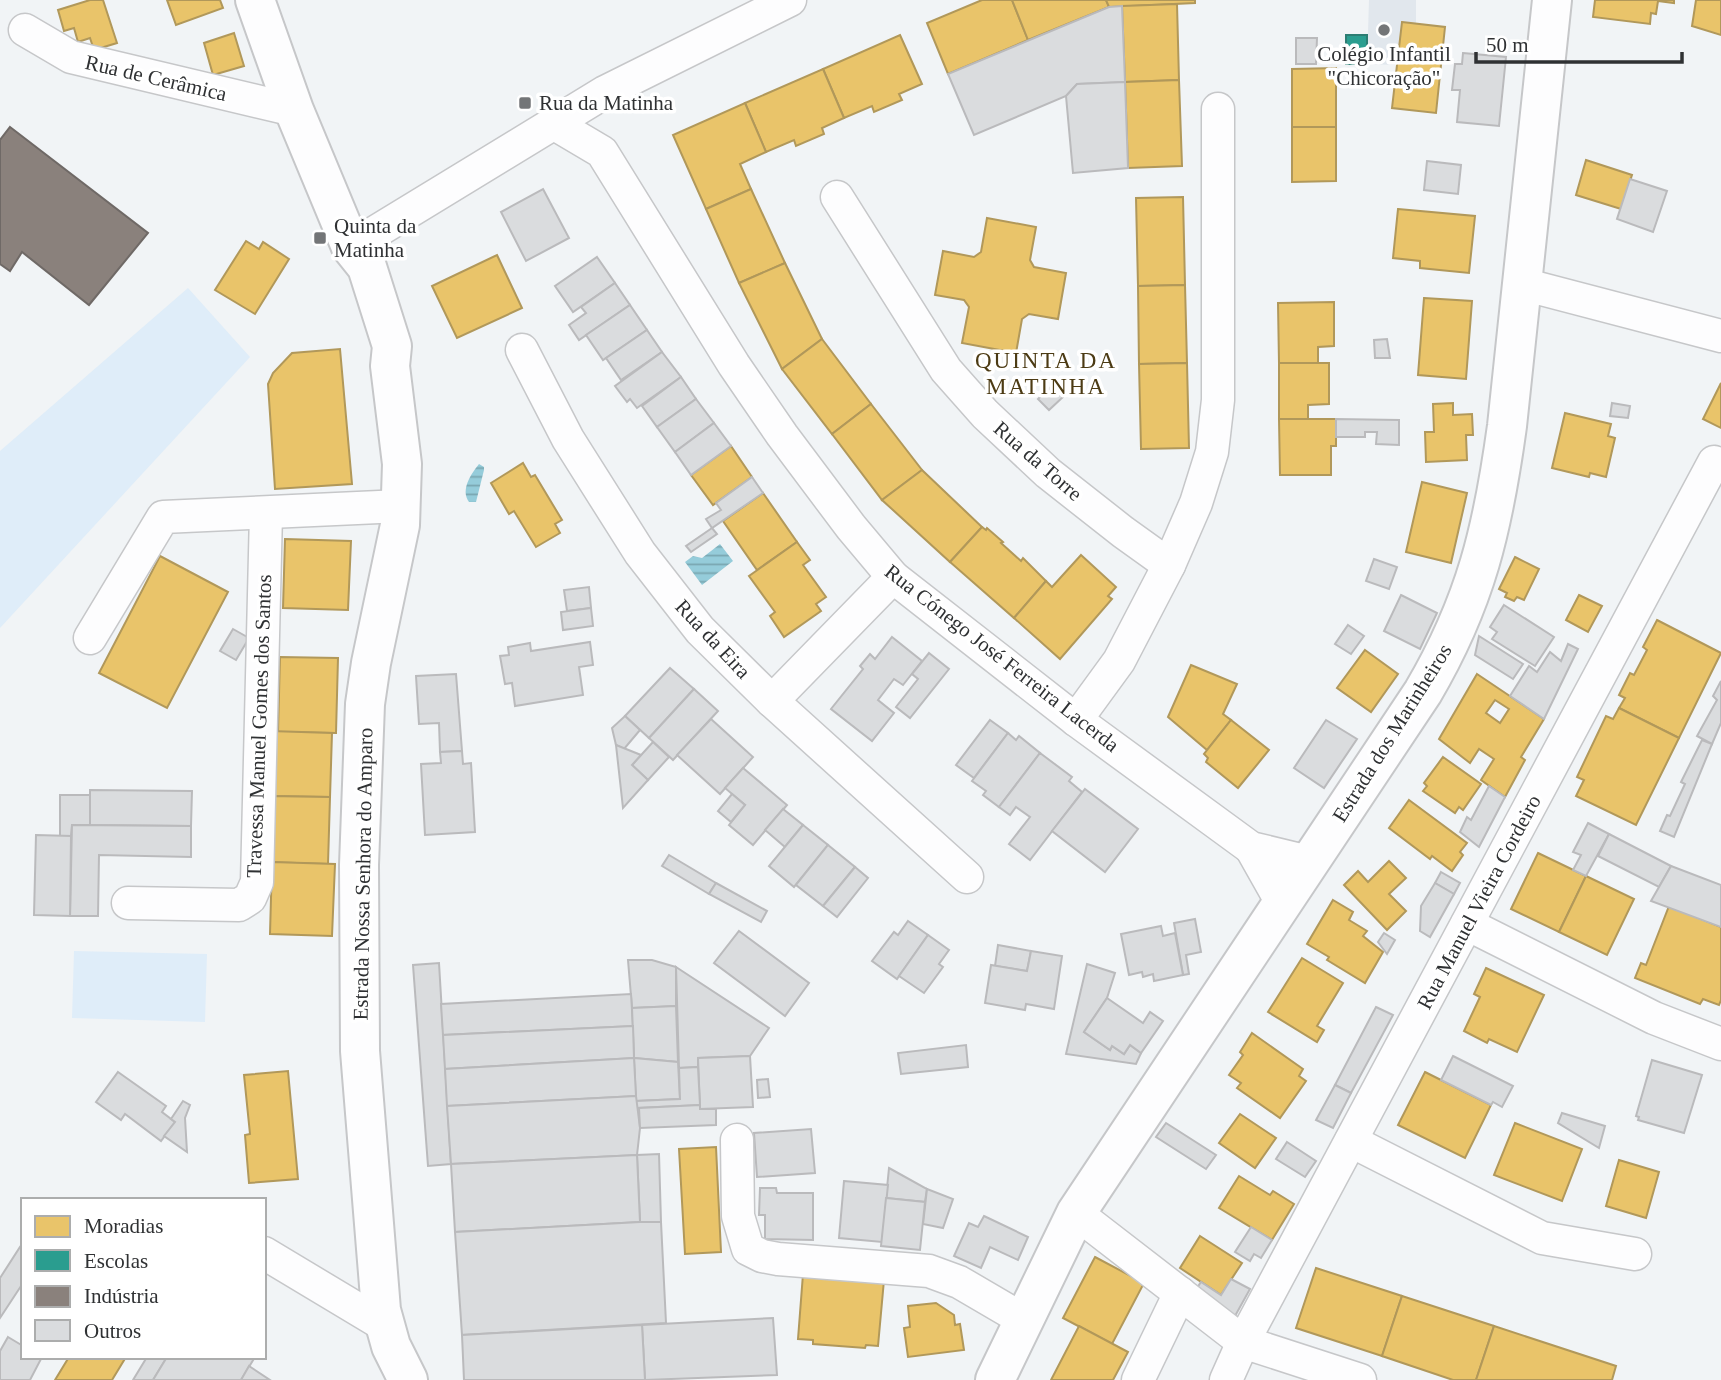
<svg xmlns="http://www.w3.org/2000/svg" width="1721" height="1380" font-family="'Times New Roman',serif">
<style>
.built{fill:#e1e7ed}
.green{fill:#dfedf9}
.water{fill:url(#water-rules)}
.homes{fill:#e9c46a;stroke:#b1985a;stroke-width:2;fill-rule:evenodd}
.schools{fill:#2a9d8f;stroke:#2c7d73;stroke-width:2}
.industry{fill:#8a817c;stroke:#6f6966;stroke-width:2}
.building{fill:#dadcde;stroke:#bababc;stroke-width:2}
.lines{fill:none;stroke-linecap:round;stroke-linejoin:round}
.minor-casing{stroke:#c6c7c9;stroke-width:35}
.tertiary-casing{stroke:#c6c7c9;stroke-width:42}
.secondary-casing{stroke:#c6c7c9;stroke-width:42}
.minor{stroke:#fdfdfe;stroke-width:32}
.tertiary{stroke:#fdfdfe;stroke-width:38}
.secondary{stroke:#fdfdfe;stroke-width:38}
.poi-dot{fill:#737577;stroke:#fff;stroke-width:2.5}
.labels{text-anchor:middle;stroke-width:7;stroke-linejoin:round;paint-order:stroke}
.poi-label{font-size:21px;fill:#2f3133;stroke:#fff;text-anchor:start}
.street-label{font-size:21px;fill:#2f3133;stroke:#fff}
.neighbourhood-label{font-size:23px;letter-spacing:2px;fill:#4c3b14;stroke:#fff}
</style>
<defs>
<pattern id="water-rules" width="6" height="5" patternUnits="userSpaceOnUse" patternTransform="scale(1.75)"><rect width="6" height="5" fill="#95ccda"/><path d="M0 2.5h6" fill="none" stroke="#7aa6b1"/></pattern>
</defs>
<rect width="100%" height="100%" fill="#f1f4f6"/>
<polygon class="built" points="1369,0 1416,0 1416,24 1402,23 1397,65 1367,64"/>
<g class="green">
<polygon points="188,288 250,357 0,628 0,451"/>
<polygon points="74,951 207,954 205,1022 72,1018"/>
</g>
<g class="water">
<path d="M 479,464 L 484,467 L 484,470 L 476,502 L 469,502 C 460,490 471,474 479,464 Z"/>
<polygon points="720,544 733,561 702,585 685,562 693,556 702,558"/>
</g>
<g class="homes">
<polygon points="90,0 103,0 117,43 94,50 90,38 78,42 74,28 64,31 58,10"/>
<polygon points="167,0 220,0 223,8 176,25"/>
<polygon points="982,0 1012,0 1028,40 948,74 927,23"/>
<polygon points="1012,0 1106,0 1109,7 1028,40"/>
<polygon points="1106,0 1195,0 1195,3 1109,7"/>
<polygon points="1595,0 1674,0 1674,3 1658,1 1656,14 1651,13 1650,24 1593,17"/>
<polygon points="1696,0 1721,0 1721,35 1692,26"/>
<polygon points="1177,4 1179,80 1125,82 1122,6"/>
<polygon points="1402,22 1445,27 1436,113 1392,108"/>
<polygon points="234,33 244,66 213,75 204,43"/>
<polygon points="900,35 922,84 899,94 902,100 874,112 872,106 844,118 823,69"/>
<polygon points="1336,68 1336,127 1292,127 1292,69"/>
<polygon points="823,69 844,118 822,128 824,134 796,146 794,140 766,152 745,103"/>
<polygon points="1179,80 1182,166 1128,168 1125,82"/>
<polygon points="745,103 766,152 740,164 751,189 706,209 673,135"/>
<polygon points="1292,127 1336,127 1336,181 1292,182"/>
<polygon points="1586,160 1632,175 1621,209 1576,195"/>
<polygon points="751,189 785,263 739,283 706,209"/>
<polygon points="1183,197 1185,285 1138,286 1136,198"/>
<polygon points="1398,209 1475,216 1469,273 1420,268 1420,261 1393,258"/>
<polygon points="987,218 1036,227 1030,260 1034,267 1066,273 1058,319 1029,314 1022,319 1016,353 962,343 969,307 964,300 935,295 943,251 974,257 981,252"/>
<polygon points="246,241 259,249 263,242 289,259 255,314 215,290"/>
<polygon points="497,255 522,308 457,338 432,286"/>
<polygon points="785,263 822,339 782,369 739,283"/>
<polygon points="1185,285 1187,363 1139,364 1138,286"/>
<polygon points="1424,298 1472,301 1466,379 1418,375"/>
<polygon points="1334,302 1334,346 1318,347 1318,363 1279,363 1278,303"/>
<polygon points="822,339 871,404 832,434 782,369"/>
<polygon points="340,349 352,484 275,489 268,384 273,373 292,353"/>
<polygon points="1187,363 1189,448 1141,449 1139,364"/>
<polygon points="1279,363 1329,363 1329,404 1308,405 1308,419 1279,419"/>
<polygon points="1721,383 1721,428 1703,419"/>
<polygon points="1453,403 1453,415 1472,414 1473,435 1466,435 1467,460 1426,462 1425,432 1434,432 1433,404"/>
<polygon points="871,404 922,470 882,500 832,434"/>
<polygon points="1565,413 1611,424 1608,436 1615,438 1606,477 1590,473 1589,477 1552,468"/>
<polygon points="1279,419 1336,419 1336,446 1331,446 1331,475 1280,475"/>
<polygon points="731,446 752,477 713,505 691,475"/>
<polygon points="523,463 531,477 535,475 562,520 555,524 560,533 536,547 514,511 509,514 491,483"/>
<polygon points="922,470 982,527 950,562 882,500"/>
<polygon points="1422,482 1467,493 1451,563 1406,552"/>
<polygon points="763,493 797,542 757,570 723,521"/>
<polygon points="982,527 986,530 987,528 1003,542 1001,543 1021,561 1023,558 1046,581 1014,618 950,562"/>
<polygon points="285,539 351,541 348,610 283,608"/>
<polygon points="797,542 810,560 803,565 826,597 816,604 821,611 784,637 770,616 775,612 749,576"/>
<polygon points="1081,555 1116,587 1108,596 1112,599 1060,659 1014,618 1046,581 1052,587"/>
<polygon points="160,556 228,592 167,708 99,673"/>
<polygon points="1515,557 1539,569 1524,600 1517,597 1514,601 1505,597 1507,593 1499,589"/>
<polygon points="1579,595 1602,606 1588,632 1566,620"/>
<polygon points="1657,620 1721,653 1679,738 1619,708 1625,698 1619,695 1630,673 1634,675 1647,650 1643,647"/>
<polygon points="1365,650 1398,674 1371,712 1337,688"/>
<polygon points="280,657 338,658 336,733 278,732"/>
<polygon points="1191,665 1237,684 1223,714 1231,720 1207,750 1168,717"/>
<path d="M 1477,674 L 1544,719 L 1521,757 L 1525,760 L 1505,797 L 1481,780 L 1494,759 L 1479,749 L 1470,763 L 1439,739 ZM 1495,700 L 1509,709 L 1500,723 L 1486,713 Z"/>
<polygon points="1619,708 1679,738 1636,825 1576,796 1584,780 1577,777 1606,716 1613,719"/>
<polygon points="1231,720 1269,750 1238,788 1206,762 1208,758 1204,754"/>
<polygon points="270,731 332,733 330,797 268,796"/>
<polygon points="1443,757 1481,784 1463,810 1459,807 1455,813 1423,791 1427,786 1424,783"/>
<polygon points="268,796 330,797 328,864 266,862"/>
<polygon points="1409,800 1467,843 1460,852 1463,855 1452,871 1432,856 1430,859 1389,828"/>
<polygon points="1538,853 1586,876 1559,932 1511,909"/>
<polygon points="1389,861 1406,878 1389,894 1406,911 1387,930 1344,885 1358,871 1368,882"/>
<polygon points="272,862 335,864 332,936 270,934"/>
<polygon points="1586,876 1634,899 1607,955 1559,932"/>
<polygon points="1333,900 1353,912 1349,920 1367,931 1363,936 1383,952 1365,983 1327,960 1329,957 1307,944"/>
<polygon points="1669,906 1721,927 1721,1000 1719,1005 1703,999 1700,1004 1635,978 1641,963 1646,965"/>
<polygon points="1302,958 1343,983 1317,1026 1324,1030 1317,1042 1268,1012"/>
<polygon points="1486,968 1544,995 1517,1052 1489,1039 1487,1043 1464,1031 1480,997 1474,994"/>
<polygon points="1252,1033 1303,1069 1299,1076 1306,1081 1280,1118 1237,1088 1241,1083 1229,1075 1243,1055 1240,1052"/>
<polygon points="288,1071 298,1179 249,1183 245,1135 250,1134 244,1075"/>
<polygon points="1425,1072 1491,1105 1465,1158 1398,1125"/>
<polygon points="1240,1114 1276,1138 1255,1168 1219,1143"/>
<polygon points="1515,1123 1582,1149 1562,1201 1494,1175"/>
<polygon points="716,1147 721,1252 685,1254 679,1149"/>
<polygon points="1619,1160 1659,1172 1646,1218 1606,1206"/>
<polygon points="1239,1176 1270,1195 1273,1191 1294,1204 1272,1240 1219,1208"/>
<polygon points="1200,1236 1242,1263 1221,1295 1180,1268"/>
<polygon points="1095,1257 1144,1283 1112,1344 1063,1318"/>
<polygon points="1316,1268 1402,1296 1382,1356 1296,1328"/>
<polygon points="803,1274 884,1280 878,1346 866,1345 865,1348 813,1344 813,1340 798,1339"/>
<polygon points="1402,1296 1494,1326 1476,1380 1453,1380 1382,1356"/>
<polygon points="936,1303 954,1315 955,1325 960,1324 964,1350 908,1357 904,1328 910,1327 908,1306"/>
<polygon points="1079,1326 1128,1352 1113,1380 1051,1380"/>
<polygon points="1494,1326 1616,1366 1612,1380 1476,1380"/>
<polygon points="69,1357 126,1357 112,1380 55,1380"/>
</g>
<rect class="schools" x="1346" y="35" width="21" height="29"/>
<polygon class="industry" points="10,127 148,233 89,305 22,252 10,271 0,264 0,140"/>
<g class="building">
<polygon points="1122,6 1125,82 1077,84 1066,96 974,135 948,74 1109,7"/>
<polygon points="1296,38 1317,38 1316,64 1296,64"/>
<polygon points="1463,53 1506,57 1499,126 1457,122 1460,90 1452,90 1455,64 1462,64"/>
<polygon points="1125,82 1128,168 1073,173 1066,96 1077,84"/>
<polygon points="1427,161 1461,165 1458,194 1424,190"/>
<polygon points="1630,179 1667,191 1653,232 1617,219"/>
<polygon points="543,189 569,238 526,261 501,212"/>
<polygon points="597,257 615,283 573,312 555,286"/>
<polygon points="615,283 630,305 579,340 569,325 586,313 581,307"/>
<polygon points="630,305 647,330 603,360 586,335"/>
<polygon points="647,330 662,352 621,380 606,358"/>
<polygon points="1387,339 1390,358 1375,358 1374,340"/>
<polygon points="662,352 681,377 637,408 630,399 627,402 615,386"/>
<polygon points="681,377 696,399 657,427 642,406"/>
<polygon points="1053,385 1064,396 1049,410 1038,399"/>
<polygon points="696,399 714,423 675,452 657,427"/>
<polygon points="1612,403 1630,406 1628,418 1610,416"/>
<polygon points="1336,419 1399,420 1399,445 1376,444 1377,432 1365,432 1365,437 1336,437"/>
<polygon points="714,423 731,446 691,475 675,452"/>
<polygon points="752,477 763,493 712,528 706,519 721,510 716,503"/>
<polygon points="712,528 717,534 691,552 686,546"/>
<polygon points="1374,559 1397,567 1389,589 1366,581"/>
<polygon points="589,587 591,608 567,611 564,590"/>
<polygon points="1401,595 1437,613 1420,649 1384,631"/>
<polygon points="1504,605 1554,637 1535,666 1492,639 1497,632 1490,627"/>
<polygon points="591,608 593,626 563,630 561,612"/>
<polygon points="1348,625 1364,636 1351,654 1335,644"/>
<polygon points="233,629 249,638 236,660 220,651"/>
<polygon points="1479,636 1523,664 1513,679 1475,655"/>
<polygon points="892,637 922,661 903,685 894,679 878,700 894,713 872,741 831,709 863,669 860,666 870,654 875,659"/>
<polygon points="590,642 593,665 579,667 583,695 515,706 512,683 505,684 500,656 509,655 508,647 530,643 531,651"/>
<polygon points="1568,644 1578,649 1544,719 1510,696 1529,666 1537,672 1550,652 1561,661"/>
<polygon points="929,653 949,669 910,718 896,707 918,679 912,674"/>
<polygon points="670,668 694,689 649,738 625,716"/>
<polygon points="456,674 462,751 440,752 439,723 419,724 416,676"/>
<polygon points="1721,681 1721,723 1712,744 1697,736 1717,700 1713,696"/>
<polygon points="694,689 718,711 673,760 649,738"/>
<polygon points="625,716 640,730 624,749 616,745 612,728"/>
<polygon points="711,719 753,757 720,794 677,755"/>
<polygon points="990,720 1008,733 974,778 956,765"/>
<polygon points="1326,720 1357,739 1324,788 1294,768"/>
<polygon points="1008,733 1016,740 1019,736 1040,753 999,807 983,795 986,791 972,781"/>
<polygon points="1702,740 1712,744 1674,837 1660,831 1667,815 1670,816 1685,784 1681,782"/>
<polygon points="653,742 669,757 648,780 632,765"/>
<polygon points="616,745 641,755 632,765 648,780 623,808"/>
<polygon points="462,751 463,764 471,763 475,832 425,835 421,764 441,763 440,752"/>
<polygon points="1040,753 1072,777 1069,781 1082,792 1030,860 1009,844 1030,817 1016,807 1010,815 999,807"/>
<polygon points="743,768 787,805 753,845 729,825 745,805 725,788"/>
<polygon points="1489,786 1505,797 1479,847 1460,832 1467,817 1471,820"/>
<polygon points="1085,789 1138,829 1105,872 1052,831"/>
<polygon points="90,790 192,791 191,826 90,825"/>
<polygon points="732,794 745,805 731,822 718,811"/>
<polygon points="60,795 90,795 90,825 72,825 71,836 60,836"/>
<polygon points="783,809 803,825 785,847 765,830"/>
<polygon points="1588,823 1609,834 1586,876 1573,870 1581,855 1573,852"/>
<polygon points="72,825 191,826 191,857 99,855 98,916 70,916"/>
<polygon points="803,825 828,845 794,887 769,866"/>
<polygon points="1609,834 1671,866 1659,887 1598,856"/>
<polygon points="36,835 71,836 70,916 34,915"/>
<polygon points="828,845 855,867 823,906 796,885"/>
<polygon points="669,855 716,883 709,894 662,866"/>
<polygon points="1671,866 1721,885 1721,927 1651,901"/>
<polygon points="855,867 868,878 837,917 823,906"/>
<polygon points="1441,872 1460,883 1454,894 1435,883"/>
<polygon points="716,883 767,911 761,922 709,894"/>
<polygon points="1435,883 1454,894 1430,937 1420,931 1421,906"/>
<polygon points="1195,919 1201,952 1186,955 1189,974 1183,975 1174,923"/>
<polygon points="908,921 928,935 897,979 872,961 894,932 898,935"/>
<polygon points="1161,926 1163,936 1175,933 1183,975 1154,981 1153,974 1143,977 1142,972 1129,975 1121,934"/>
<polygon points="739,931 809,983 785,1016 714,963"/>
<polygon points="1384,933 1395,940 1387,954 1378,942"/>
<polygon points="928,935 949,950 939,964 943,967 924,993 899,976"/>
<polygon points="998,945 1031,951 1027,971 995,966"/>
<polygon points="1031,951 1062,956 1054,1009 1026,1004 1025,1010 985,1003 991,965 1027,971"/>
<polygon points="628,960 652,960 676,967 676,1006 632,1008"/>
<polygon points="439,963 451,1164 428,1166 413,965"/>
<polygon points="1087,964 1115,973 1107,998 1084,1032 1110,1050 1112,1046 1124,1054 1130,1045 1141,1053 1136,1064 1066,1054"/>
<polygon points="676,967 769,1028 750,1056 698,1058 698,1067 679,1068"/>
<polygon points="631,994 633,1026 443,1035 441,1004"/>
<polygon points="1107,998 1143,1023 1150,1012 1163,1021 1141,1053 1130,1045 1124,1054 1112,1046 1110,1050 1084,1032"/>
<polygon points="676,1006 678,1062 634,1058 632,1008"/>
<polygon points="1376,1007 1393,1015 1351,1093 1335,1085"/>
<polygon points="633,1026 634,1058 445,1069 443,1035"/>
<polygon points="966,1045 968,1067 901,1074 898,1053"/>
<polygon points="750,1056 753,1107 700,1109 698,1058"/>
<polygon points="1453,1056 1513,1086 1502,1107 1493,1102 1491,1105 1441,1080"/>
<polygon points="634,1058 678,1062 680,1099 636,1101"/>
<polygon points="634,1058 636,1096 447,1106 445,1069"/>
<polygon points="1652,1060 1702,1075 1684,1133 1638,1120 1639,1117 1636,1116"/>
<polygon points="698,1067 700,1105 636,1108 636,1101 680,1099 679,1068"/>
<polygon points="118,1072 166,1106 162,1112 175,1122 161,1141 125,1114 121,1120 96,1102"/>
<polygon points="768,1079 770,1097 758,1098 757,1080"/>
<polygon points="1335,1085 1351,1093 1333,1128 1316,1120"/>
<polygon points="636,1096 640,1128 637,1155 451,1164 447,1106"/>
<polygon points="183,1101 190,1105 185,1118 187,1152 164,1136 175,1122 171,1119"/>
<polygon points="700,1105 700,1109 716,1109 716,1125 640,1128 639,1108"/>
<polygon points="1562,1113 1605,1126 1599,1148 1558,1123"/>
<polygon points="1166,1123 1216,1155 1206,1169 1156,1137"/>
<polygon points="811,1129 815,1173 757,1177 754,1133"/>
<polygon points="1287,1142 1316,1161 1305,1177 1276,1159"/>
<polygon points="659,1154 661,1222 640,1222 637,1155"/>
<polygon points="637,1155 640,1222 455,1232 451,1164"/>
<polygon points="889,1168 927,1189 925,1202 886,1198"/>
<polygon points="844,1181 888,1185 882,1242 839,1238"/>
<polygon points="760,1188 776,1188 777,1193 813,1193 813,1240 765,1239 765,1215 759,1215"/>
<polygon points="927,1189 953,1199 943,1228 923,1224"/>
<polygon points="886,1198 925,1202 920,1250 881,1246"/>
<polygon points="984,1216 1028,1237 1018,1260 990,1247 981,1268 954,1256 969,1223 978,1227"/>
<polygon points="640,1222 661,1222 666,1323 462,1335 455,1232"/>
<polygon points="1251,1227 1272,1240 1261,1258 1254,1254 1250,1261 1235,1252"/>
<polygon points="20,1247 23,1249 23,1283 0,1318 0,1278"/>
<polygon points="1231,1279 1250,1289 1235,1316 1197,1288 1201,1282 1221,1295"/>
<polygon points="773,1318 777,1375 645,1380 642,1325"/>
<polygon points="642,1325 645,1380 464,1380 462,1335"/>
<polygon points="8,1337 23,1346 23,1357 42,1357 30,1380 0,1380 0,1351"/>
<polygon points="147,1357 167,1357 153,1380 133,1380"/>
<polygon points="167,1357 255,1357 241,1380 153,1380"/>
<polygon points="249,1366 270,1380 241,1380"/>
</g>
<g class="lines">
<g class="minor-casing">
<g id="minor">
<polyline points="25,30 71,57 294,110"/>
<polyline points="553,123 602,152 734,365 782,435 851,527 893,577 1076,720 1251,848 1309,862"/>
<polyline points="837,197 946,370 985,414 1048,473 1123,532 1169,565"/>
<polyline points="351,247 605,92 790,0"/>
<polyline points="1522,284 1721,336"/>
<polyline points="522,350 568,439 640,553 700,630 772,701 967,877"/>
<polyline points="90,638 163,517 401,506"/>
<polyline points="772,701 893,577"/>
<polyline points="1076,720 1119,661 1169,565 1196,503 1212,452 1218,400 1218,109"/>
<polyline points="1251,848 1282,903"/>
<polyline points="128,903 239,905 250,898 257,882 266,513"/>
<polyline points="1467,924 1654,1018 1721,1044"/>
<polyline points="737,1140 738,1216 748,1249 762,1256 778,1259 929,1271 959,1282 1024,1320"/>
<polyline points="1351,1141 1542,1238 1635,1254"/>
<polyline points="1076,1213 1243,1342 1360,1380"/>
<polyline points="264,1253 384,1325"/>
<polyline points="1138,1380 1180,1293"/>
<polyline points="1226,1380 1243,1342 1714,462"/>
</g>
</g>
<g class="tertiary-casing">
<path id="tertiary" d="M 995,1380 L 1076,1213 L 1423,692 C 1476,602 1493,528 1507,426 L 1552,0"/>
</g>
<g class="secondary-casing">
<polyline id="secondary" points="255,0 294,110 351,247 367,267 392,346 390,366 402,464 400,525 371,663 365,704 359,865 360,1051 381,1310 391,1346 408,1380"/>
</g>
<use href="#minor" class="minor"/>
<use href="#tertiary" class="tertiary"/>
<use href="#secondary" class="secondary"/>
</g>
<g class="poi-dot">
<circle cx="1384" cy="30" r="7"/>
<rect x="518" y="96" width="14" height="14" rx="3.5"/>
<rect x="313" y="231" width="14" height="14" rx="3.5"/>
</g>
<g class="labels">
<g class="poi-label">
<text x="1384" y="61" text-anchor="middle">Colégio Infantil<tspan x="1384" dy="24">"Chicoração"</tspan></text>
<text x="539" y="110">Rua da Matinha</text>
<text x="334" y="233">Quinta da<tspan x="334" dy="24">Matinha</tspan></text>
</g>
<g class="street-label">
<text transform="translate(156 78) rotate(13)" y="7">Rua de Cerâmica</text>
<text transform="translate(1038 461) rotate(41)" y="7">Rua da Torre</text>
<text transform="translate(713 639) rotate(47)" y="7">Rua da Eira</text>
<text transform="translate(1002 658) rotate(38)" y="7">Rua Cónego José Ferreira Lacerda</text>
<text transform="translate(259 726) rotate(-88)" y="7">Travessa Manuel Gomes dos Santos</text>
<text transform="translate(1392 733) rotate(-58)" y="7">Estrada dos Marinheiros</text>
<text transform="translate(363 874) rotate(-89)" y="7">Estrada Nossa Senhora do Amparo</text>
<text transform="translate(1479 902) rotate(-62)" y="7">Rua Manuel Vieira Cordeiro</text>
</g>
<g class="neighbourhood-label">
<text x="1046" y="368">QUINTA DA<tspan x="1046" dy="26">MATINHA</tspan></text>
</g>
</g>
<rect x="21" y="1198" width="245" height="161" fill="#ffffff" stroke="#acadad" stroke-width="2"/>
<rect x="35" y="1216" width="35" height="21" fill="#e9c46a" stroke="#acadad" stroke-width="2"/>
<text x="84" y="1233" font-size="21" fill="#2f3133">Moradias</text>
<rect x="35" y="1250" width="35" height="21" fill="#2a9d8f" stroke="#acadad" stroke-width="2"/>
<text x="84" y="1268" font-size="21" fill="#2f3133">Escolas</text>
<rect x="35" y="1286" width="35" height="21" fill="#8a817c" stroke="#acadad" stroke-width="2"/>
<text x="84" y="1303" font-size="21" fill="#2f3133">Indústria</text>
<rect x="35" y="1320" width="35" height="21" fill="#dadcde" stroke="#acadad" stroke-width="2"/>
<text x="84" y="1338" font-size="21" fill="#2f3133">Outros</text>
<path d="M1476 52v10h206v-10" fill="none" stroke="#2f3133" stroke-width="3.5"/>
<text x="1486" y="52" font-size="21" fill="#2f3133" stroke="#ffffff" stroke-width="5" paint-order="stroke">50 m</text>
</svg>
